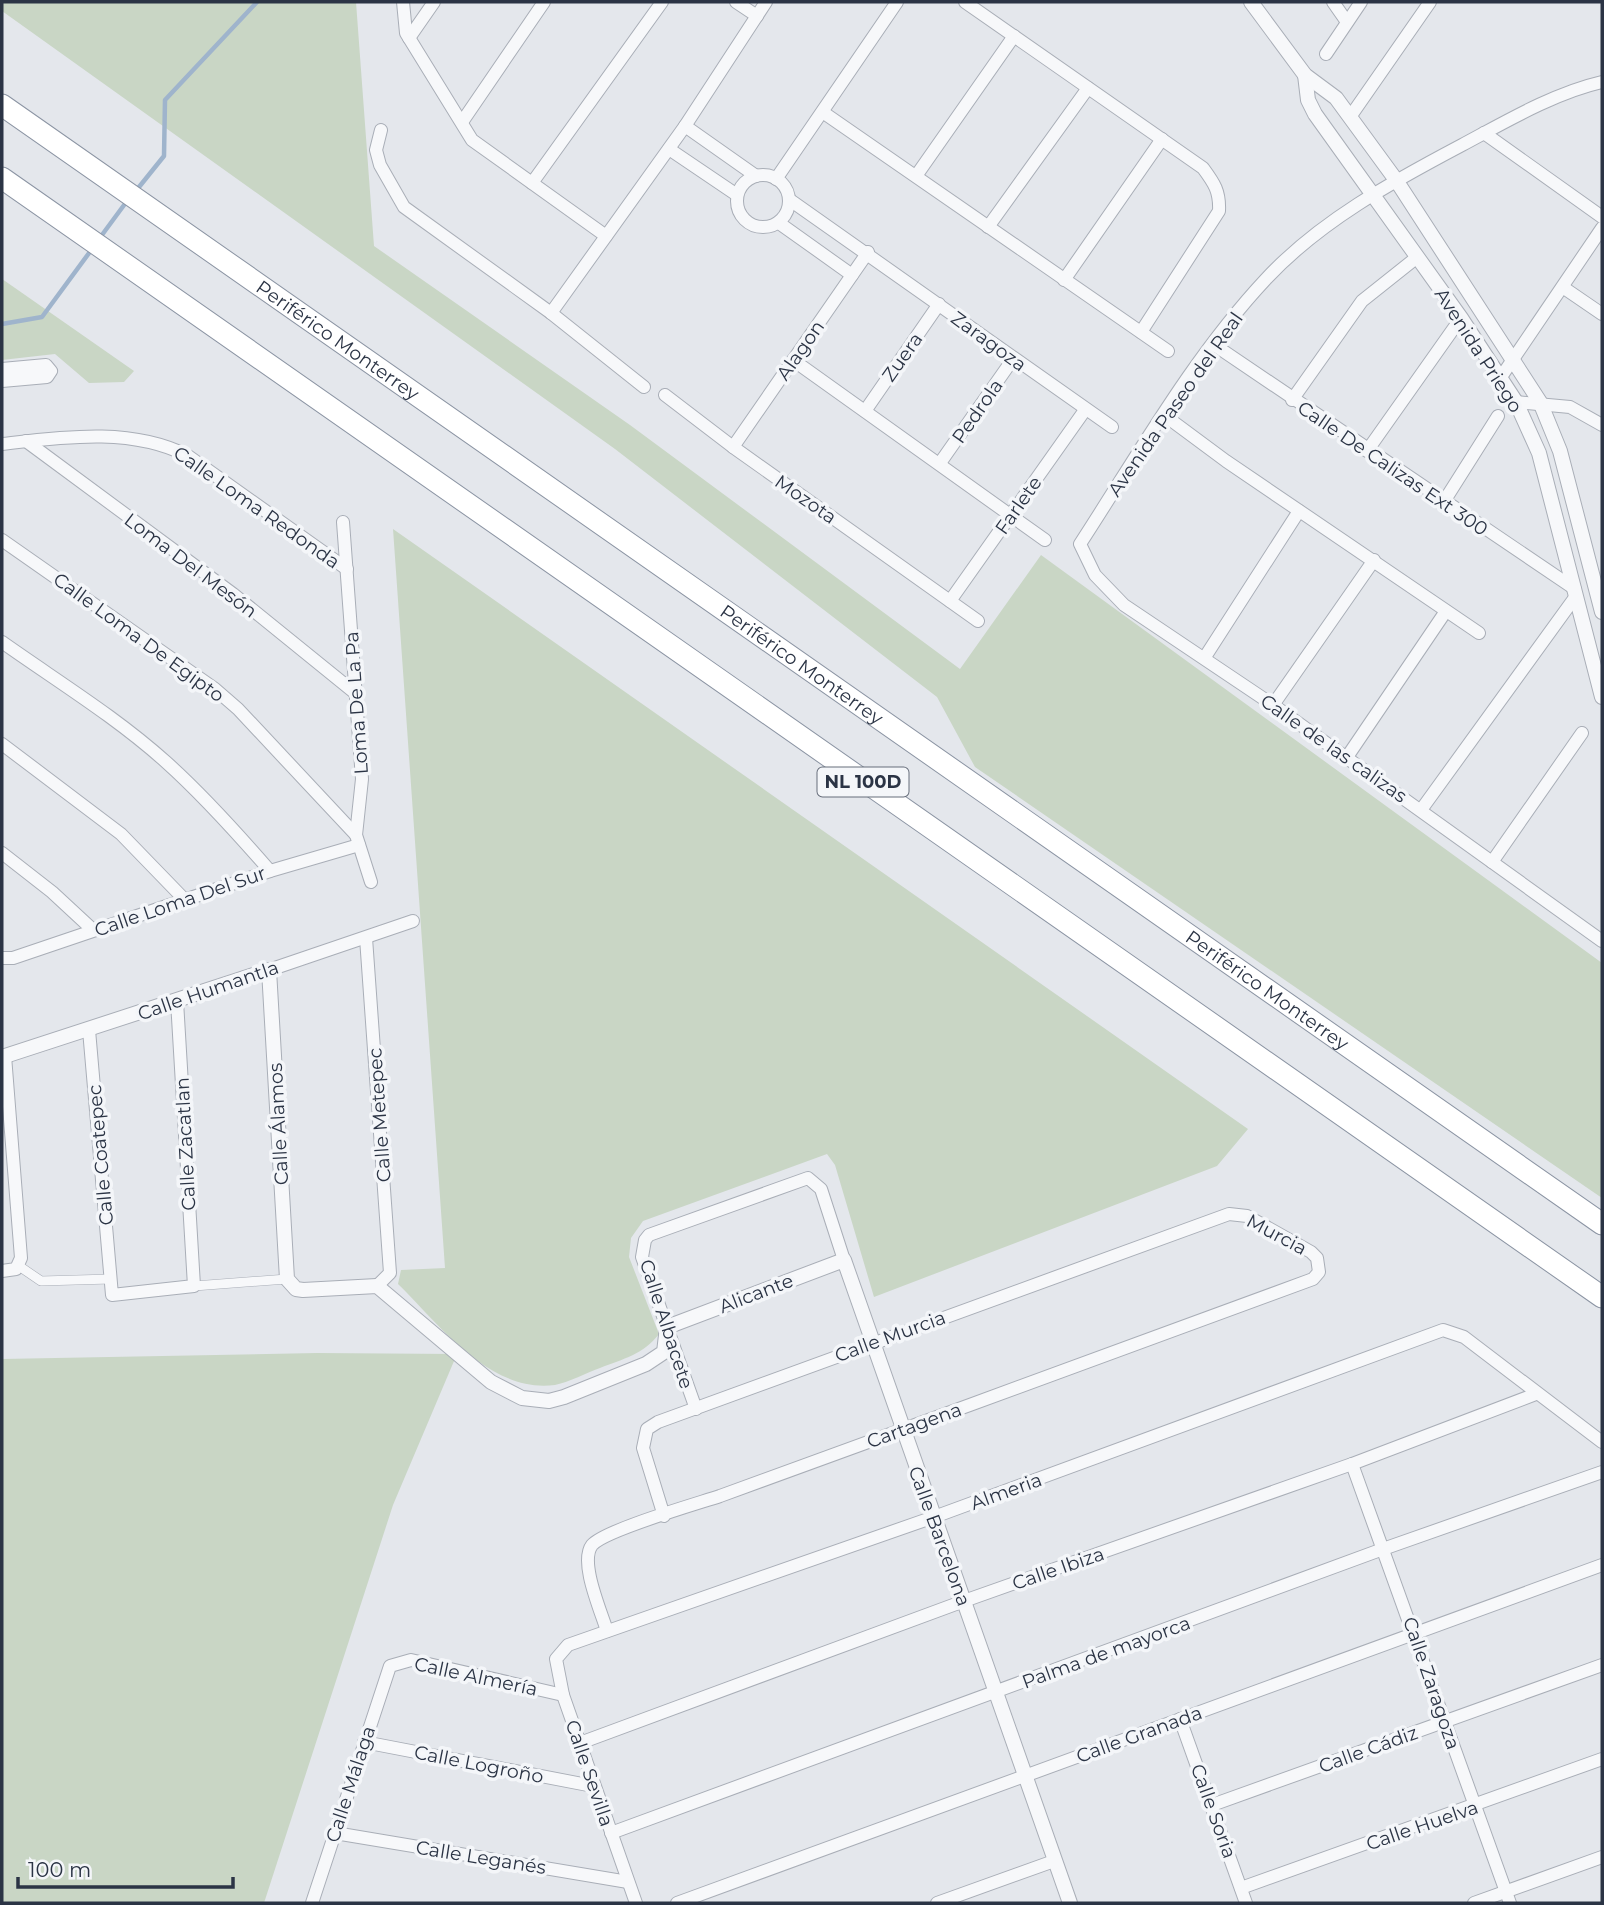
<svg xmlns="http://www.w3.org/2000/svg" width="1604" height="1905" font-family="Montserrat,sans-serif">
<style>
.green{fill:#c9d6c5}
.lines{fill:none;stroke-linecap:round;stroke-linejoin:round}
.stream{stroke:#9fb4cc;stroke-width:4.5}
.pedestrian-casing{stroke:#a9aeb7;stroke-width:10}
.minor-casing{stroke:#a9aeb7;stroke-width:14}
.tertiary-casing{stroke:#a9aeb7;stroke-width:16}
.motorway-casing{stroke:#8b94a3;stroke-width:23}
.pedestrian{stroke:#f7f8fa;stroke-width:9}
.minor{stroke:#f7f8fa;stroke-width:12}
.tertiary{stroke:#f7f8fa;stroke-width:14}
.motorway{stroke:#fff;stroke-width:21}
.labels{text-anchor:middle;stroke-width:7;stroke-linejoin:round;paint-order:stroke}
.shield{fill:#f4f6f9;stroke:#676e7b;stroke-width:2}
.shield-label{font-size:18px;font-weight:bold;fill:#2b3445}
.street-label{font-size:19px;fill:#2b3445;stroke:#f4f6f9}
</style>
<rect width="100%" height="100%" fill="#e4e7ec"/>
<g class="green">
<polygon points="2,2 356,2 374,246 630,425 960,669 1041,555 1602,963 1602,1198 975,767 937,697 615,449 2,11"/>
<polygon points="2,279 5,281 134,371 124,382 89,383 55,354 2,360"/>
<path d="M 393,529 L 1248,1129 L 1217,1166 L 874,1297 L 835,1165 L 827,1154 L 643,1221 L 631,1238 L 629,1257 L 659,1334 C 644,1354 623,1359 600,1368 C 586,1373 570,1382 555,1385 C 490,1394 439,1324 398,1284 L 401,1270 L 445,1268 Z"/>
<polygon points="317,1353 457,1354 393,1505 264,1903 2,1903 2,1359"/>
</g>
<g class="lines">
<g class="stream">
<polyline points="135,192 164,156 165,100 257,2"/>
<polyline points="99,239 127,201"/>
<polyline points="2,324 42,317 92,249"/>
</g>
<g class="pedestrian-casing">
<g id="pedestrian">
<polyline points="19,1266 41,1281 111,1279"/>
<polyline points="194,1286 287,1279"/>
</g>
</g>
<g class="minor-casing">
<g id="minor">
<polyline points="403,2 406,33 472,140 606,236"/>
<polyline points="736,2 757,16"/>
<path d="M 965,2 L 1203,168 C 1214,183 1220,191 1219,211 L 1141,332"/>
<polyline points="1333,2 1347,22"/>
<polyline points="409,38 434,2"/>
<polyline points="1326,54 1361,2"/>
<path d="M 1602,82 C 1554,93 1505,122 1462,145 C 1392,182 1320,221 1266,279 C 1193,357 1138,455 1080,544 L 1095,575 L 1124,605 L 1273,705 L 1602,941"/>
<polyline points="824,113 1168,351"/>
<polyline points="1350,117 1430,2"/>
<polyline points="462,122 544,2"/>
<polyline points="685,126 756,176"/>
<polyline points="381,130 376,150 380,165 404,207 551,313 644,387"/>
<polyline points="1484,133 1602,217"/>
<polyline points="669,149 737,195"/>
<circle cx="763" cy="201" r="26"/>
<polyline points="916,176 1014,36"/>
<polyline points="776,179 897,2"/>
<polyline points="532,183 662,2"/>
<polyline points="790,200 1112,427"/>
<polyline points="779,223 852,275"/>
<polyline points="988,227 1088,88"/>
<polyline points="1064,280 1162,139"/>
<polyline points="1564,288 1602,314"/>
<polyline points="551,313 685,126 766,2"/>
<polyline points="1213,344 1575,589"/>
<polyline points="793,360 1045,540"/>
<polyline points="2,369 46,365 51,371 47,377 2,381"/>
<polyline points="1501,377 1602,228"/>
<polyline points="665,395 733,447 978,621"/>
<polyline points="1292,400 1362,301 1416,258"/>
<polyline points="1516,402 1570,407 1602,425"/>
<polyline points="865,411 939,304"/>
<polyline points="1164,415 1226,461 1479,633"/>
<polyline points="26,441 233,594 354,692"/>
<path d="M 2,444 C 63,437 132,427 188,456 L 347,569"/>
<polyline points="733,447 868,252"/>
<polyline points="1367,451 1461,318"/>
<polyline points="940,463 1013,359"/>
<polyline points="1443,503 1498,416"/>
<polyline points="343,522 362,779 356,835 371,882"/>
<polyline points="2,540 215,689 238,709 356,835"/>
<polyline points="950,601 1085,410"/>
<path d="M 2,642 C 57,681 116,717 166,762 C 204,796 237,833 270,871"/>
<polyline points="1205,657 1299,511"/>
<polyline points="1273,705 1374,560"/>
<polyline points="2,744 121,834 184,899"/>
<polyline points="1347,757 1446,611"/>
<polyline points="1421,810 1576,596"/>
<polyline points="2,853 52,892 93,930"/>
<polyline points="1492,862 1582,733"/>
<polyline points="366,938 390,1273 377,1286"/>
<polyline points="2,958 13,958 270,871 359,845"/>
<polyline points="269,970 413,921"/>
<polyline points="89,1030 112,1295 194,1286 177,1001"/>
<polyline points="2,1271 16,1269 21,1258 5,1056"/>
<polyline points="696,1409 642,1257 645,1240 649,1235 808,1178 821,1189 844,1260"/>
<polyline points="1352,1464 1510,1903"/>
<path d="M 607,1631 C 601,1611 579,1562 592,1545 C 605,1530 696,1504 720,1496 C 918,1424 1115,1352 1313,1279 L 1319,1272 L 1317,1258 L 1311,1252 L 1247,1216 L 1229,1214 L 658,1422 L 647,1429 L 643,1448 L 664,1516"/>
<polyline points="1180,1719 1246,1903"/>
<polyline points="364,1742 593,1786"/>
<polyline points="580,1743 964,1601 1352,1464 1536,1394"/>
<polyline points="1212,1805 1602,1665"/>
<polyline points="335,1833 628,1882"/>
<polyline points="611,1833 1383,1549 1602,1472"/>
<polyline points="1241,1888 1602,1759"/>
<polyline points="312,1903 390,1666 411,1660 563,1695"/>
<polyline points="636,1903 563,1695 556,1659 568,1645 934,1517 1443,1330 1464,1337 1602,1442"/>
<polyline points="677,1903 1602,1565"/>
<polyline points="937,1903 1054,1861"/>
<polyline points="1474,1903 1602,1857"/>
</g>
</g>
<g class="tertiary-casing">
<g id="tertiary">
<polyline points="1251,2 1305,75 1336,98 1396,180 1540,402 1560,451 1602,612"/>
<polyline points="1305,75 1308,100 1315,114 1461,318 1516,402 1539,453 1602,697"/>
<polyline points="2,1057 269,970 287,1279 296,1289 303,1290 377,1286 491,1382 522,1398 549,1401 564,1397 646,1364 664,1352 667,1327 844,1260 1070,1903"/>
</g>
</g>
<g class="motorway-casing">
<g id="motorway">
<path id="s1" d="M 2,105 L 1602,1224"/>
<polyline points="2,178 1602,1297"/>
</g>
</g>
<use href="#pedestrian" class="pedestrian"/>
<use href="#minor" class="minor"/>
<use href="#tertiary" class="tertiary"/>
<use href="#motorway" class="motorway"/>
</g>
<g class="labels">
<rect class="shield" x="817.5" y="767.5" width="91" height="29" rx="5"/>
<g class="shield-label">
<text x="863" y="788">NL 100D</text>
</g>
<g class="street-label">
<text dy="7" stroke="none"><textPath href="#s1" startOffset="410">Periférico Monterrey</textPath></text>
<text transform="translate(989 341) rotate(36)" y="7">Zaragoza</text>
<text transform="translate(800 350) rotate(-55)" y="7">Alagon</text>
<text transform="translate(1479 350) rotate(57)" y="7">Avenida Priego</text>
<text transform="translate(902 357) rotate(-55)" y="7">Zuera</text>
<text transform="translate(1175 404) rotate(-55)" y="7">Avenida Paseo del Real</text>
<text transform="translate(977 411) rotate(-55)" y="7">Pedrola</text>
<text transform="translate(1393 468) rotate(34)" y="7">Calle De Calizas Ext 300</text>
<text transform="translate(806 499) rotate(35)" y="7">Mozota</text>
<text transform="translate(1018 505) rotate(-55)" y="7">Farlete</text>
<text transform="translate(257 507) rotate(35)" y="7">Calle Loma Redonda</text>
<text transform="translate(191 565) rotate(37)" y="7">Loma Del Mesón</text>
<text transform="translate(139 637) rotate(36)" y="7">Calle Loma De Egipto</text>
<text dy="7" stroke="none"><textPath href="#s1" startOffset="976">Periférico Monterrey</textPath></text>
<text transform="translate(356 703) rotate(-94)" y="7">Loma De La Pa</text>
<text transform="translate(1334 748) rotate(35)" y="7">Calle de las calizas</text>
<text transform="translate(180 901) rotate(-19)" y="7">Calle Loma Del Sur</text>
<text transform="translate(208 990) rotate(-19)" y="7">Calle Humantla</text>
<text dy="7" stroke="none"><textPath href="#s1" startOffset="1544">Periférico Monterrey</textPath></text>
<text transform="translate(379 1115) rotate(-94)" y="7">Calle Metepec</text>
<text transform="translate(278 1124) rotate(-93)" y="7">Calle Álamos</text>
<text transform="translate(185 1144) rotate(-93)" y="7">Calle Zacatlan</text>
<text transform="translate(100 1155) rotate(-95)" y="7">Calle Coatepec</text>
<text transform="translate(1277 1234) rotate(28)" y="7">Murcia</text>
<text transform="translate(756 1293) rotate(-21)" y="7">Alicante</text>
<text transform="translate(667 1324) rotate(72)" y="7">Calle Albacete</text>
<text transform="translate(890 1336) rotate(-20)" y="7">Calle Murcia</text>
<text transform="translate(914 1425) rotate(-20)" y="7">Cartagena</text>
<text transform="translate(1006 1491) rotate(-20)" y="7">Almeria</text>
<text transform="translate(940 1536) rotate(70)" y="7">Calle Barcelona</text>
<text transform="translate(1058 1568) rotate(-19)" y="7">Calle Ibiza</text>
<text transform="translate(1106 1652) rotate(-20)" y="7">Palma de mayorca</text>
<text transform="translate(476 1676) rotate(12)" y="7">Calle Almería</text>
<text transform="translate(1432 1683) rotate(71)" y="7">Calle Zaragoza</text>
<text transform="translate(1139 1734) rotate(-20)" y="7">Calle Granada</text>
<text transform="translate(1368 1749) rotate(-20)" y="7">Calle Cádiz</text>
<text transform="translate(479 1764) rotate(11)" y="7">Calle Logroño</text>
<text transform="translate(590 1773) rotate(71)" y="7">Calle Sevilla</text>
<text transform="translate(350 1784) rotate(-72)" y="7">Calle Málaga</text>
<text transform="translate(1214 1811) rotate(70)" y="7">Calle Soria</text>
<text transform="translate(1422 1825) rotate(-19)" y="7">Calle Huelva</text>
<text transform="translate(481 1857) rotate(9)" y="7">Calle Leganés</text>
</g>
</g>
<rect width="1604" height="1905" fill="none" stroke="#2b3445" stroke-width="7"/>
<path d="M18 1877v10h215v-10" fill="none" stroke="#2b3445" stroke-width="3.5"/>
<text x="28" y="1877" font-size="21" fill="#2b3445" stroke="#f4f6f9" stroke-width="5" paint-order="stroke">100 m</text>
</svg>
